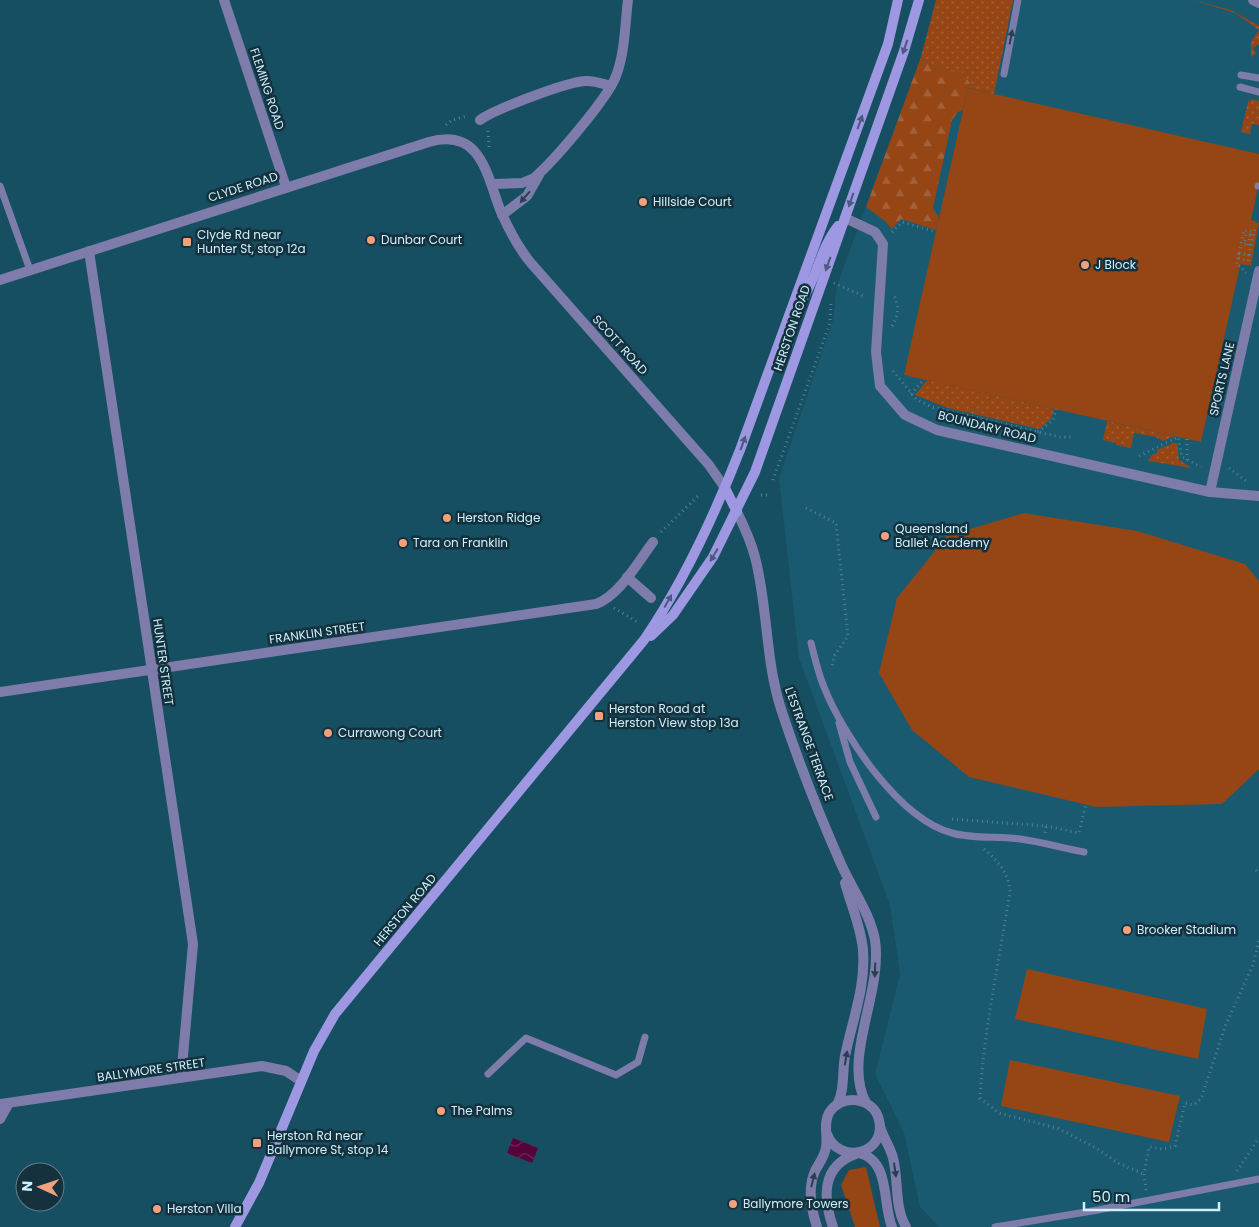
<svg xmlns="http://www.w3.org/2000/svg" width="1259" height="1227" font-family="Poppins,sans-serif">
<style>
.built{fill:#195a71}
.grass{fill:url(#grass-dots)}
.forest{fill:url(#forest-firs)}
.park{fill:#964515}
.water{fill:url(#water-waves)}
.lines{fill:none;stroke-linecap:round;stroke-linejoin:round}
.path{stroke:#528295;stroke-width:3;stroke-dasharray:1 4;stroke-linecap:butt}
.service{stroke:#7e7caa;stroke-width:7}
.minor{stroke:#7e7caa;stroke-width:10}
.tertiary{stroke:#7e7caa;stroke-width:10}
.secondary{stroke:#9d98e1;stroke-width:10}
.oneway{fill:#294053}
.oneway2{fill:#4b5a7f}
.poi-dot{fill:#f1a17b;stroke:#14313d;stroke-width:2}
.labels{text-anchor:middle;stroke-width:5;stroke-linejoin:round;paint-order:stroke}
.street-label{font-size:12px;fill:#cdeffe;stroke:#14313d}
.poi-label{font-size:12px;fill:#cdeffe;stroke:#14313d;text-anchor:start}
</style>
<defs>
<pattern id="grass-dots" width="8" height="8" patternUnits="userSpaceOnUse" patternTransform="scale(1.25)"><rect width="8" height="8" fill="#964515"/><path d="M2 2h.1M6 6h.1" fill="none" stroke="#a46038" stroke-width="1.8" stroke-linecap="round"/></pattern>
<pattern id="forest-firs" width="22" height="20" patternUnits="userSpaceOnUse" patternTransform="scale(1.25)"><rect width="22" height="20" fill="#964515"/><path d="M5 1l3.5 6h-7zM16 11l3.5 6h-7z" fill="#a46038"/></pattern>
<pattern id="water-waves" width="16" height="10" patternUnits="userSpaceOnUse" patternTransform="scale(1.25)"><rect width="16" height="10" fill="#55033a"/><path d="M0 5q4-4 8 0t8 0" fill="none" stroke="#6c2858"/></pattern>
</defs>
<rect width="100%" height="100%" fill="#164e62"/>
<polygon class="built" points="936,0 1259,0 1259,1227 939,1227 920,1207 904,1133 875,1074 900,974 890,905 799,658 779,478 833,320 837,285 921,57"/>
<g class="grass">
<polygon points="936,0 1013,0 994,94 974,89 963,73 931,65 921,57"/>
<polygon points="1193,0 1231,10 1259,26 1259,44 1253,48 1256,54 1251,57 1251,42 1259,30 1235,13"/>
<polygon points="1252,99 1259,101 1259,125 1252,124 1250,134 1241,132 1248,102"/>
<polygon points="927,380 1054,409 1051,419 1039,429 948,408 915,395"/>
<polygon points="1107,421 1174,436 1163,441 1156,437 1134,433 1131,448 1116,445 1116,443 1103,440"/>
<polygon points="1173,443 1177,443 1179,460 1192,468 1148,461 1152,455 1157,453 1157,450"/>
</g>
<polygon class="forest" points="921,57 931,65 963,73 974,89 968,88 963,110 958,112 952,120 933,208 939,218 936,230 901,219 892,229 885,221 866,207"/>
<g class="park">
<polygon points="968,88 1259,154 1259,183 1251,220 1259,223 1251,266 1241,264 1240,266 1201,442 904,375"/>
<polygon points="1024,513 1137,531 1245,564 1259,581 1259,769 1222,804 1096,807 969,777 912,730 879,673 897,598 947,536"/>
<polygon points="1027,969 1207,1009 1198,1059 1015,1019"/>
<polygon points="1010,1060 1180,1096 1169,1142 1001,1106"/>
<polygon points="866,1167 880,1227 855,1227 841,1185 849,1170"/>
</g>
<polygon class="water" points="513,1138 538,1148 532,1163 507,1153"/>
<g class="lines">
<g class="path">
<polyline points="446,125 452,120 467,116"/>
<polyline points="488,131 489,147"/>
<polyline points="892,232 902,222 936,232"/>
<polyline points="1250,235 1246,234 1244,244 1251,245"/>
<polyline points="1248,245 1251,233"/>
<polyline points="1239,253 1244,230 1255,232"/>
<polygon points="1239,253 1249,255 1248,261 1238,258"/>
<polyline points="1249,255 1255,228"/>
<polyline points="1238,258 1236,265 1240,266 1246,273"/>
<polyline points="834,283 866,297"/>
<path d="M 892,326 C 899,315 899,307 894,295"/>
<polyline points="893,371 916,399 932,407 1060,437 1071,437"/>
<polyline points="911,394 924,379"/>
<polyline points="1038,432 1053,420 1056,409"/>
<polyline points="1187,439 1187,460"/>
<polyline points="1139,456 1178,437 1182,457 1201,467"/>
<polyline points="1229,468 1246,481"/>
<polyline points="773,480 830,323 831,301"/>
<polyline points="761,495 767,495"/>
<polyline points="806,508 836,523 848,636 834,656 832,669"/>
<polyline points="661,532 700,494"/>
<polyline points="614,608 639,623"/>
<polyline points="952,819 1046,826 1045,833"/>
<polyline points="1046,826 1079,833 1086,804"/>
<path d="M 984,849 C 999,862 1008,872 1010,892 C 999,961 984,1028 980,1098 L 999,1113 L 1057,1128 L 1096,1148 L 1118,1163 L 1144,1174"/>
<polyline points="1256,870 1259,873"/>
<polyline points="1237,1171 1259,1138"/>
<polyline points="1146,1190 1144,1174 1149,1147 1163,1149 1175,1146 1185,1103 1193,1105 1201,1099 1226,1024 1253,965 1259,940"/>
</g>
<g class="service">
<polyline points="1004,74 1018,0"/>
<polyline points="1241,75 1259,78"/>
<polyline points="1240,87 1259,92"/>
<polyline points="0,186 30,270"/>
<polyline points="1258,186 1259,186"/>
<path d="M 811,643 C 815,658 818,673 824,687 C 843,735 899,819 952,833 C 973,839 998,836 1020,839 C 1042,842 1063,848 1084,852"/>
<polyline points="839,723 850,762 876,817"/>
<polyline points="488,1074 526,1038 616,1075 638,1062 645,1037"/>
<polyline points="995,1227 1098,1210 1259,1179"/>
</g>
<g class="minor">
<polyline points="224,0 286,187"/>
<polyline points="1253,0 1259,3"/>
<path d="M 480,120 C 495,109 567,82 585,81 C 594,80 603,84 611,86"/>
<path d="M 492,184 L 522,183 L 534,178 C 553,162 608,98 616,76 C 625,53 625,24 628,0"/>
<polyline points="502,215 527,196 539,175"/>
<polyline points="845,218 875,232 883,244 876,352 880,386 905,415 937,430 1210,492 1259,496"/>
<polyline points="89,251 193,944 181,1078"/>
<polyline points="1210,492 1259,271"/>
<polyline points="627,577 651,598"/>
<path d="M 0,692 L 596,604 C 620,595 638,562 653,542"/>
<polyline points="0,1104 262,1066 286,1071 301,1081"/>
<polyline points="0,1119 9,1103"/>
<path d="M 880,1126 C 883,1138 890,1146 893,1158 C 899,1181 894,1206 906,1227"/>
<path d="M 859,1153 C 891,1161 882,1203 892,1227"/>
</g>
<g class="tertiary">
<path d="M 0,280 L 429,142 C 482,127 487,177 501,212 C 509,230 518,247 530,262 L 709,465 L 725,488"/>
<path d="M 737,512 C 744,526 751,542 755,557 C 768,607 765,659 781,709 C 798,761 819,814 841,864 C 852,889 870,913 875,940 C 883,993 842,1058 866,1103"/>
<path d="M 837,1105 C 845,1090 842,1072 845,1056 C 852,1021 866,987 863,950 C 861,927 851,905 845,883"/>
<path d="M 817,1227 C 811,1209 807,1189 815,1171 C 819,1163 825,1156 826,1147 C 828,1135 823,1124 829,1113 C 841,1093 874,1097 879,1120 C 887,1154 839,1166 827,1134"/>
<path d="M 833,1227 C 823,1198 821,1166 856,1154"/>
</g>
<g class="secondary">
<path d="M 797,306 C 817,282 819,250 838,226"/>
<polyline points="725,488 737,512"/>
<polyline points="651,636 673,615 713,557 755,472 904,51 919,0"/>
<path d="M 235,1227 L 259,1183 L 314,1051 L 335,1014 L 644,640 C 683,583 715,514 740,450 L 888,44 L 898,0"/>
</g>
</g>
<defs><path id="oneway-solid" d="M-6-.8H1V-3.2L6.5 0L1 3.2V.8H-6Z" transform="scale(1.25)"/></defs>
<g class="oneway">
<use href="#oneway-solid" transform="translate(1011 37) rotate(-79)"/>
<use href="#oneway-solid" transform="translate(525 197) rotate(131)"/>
<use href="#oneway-solid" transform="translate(875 970) rotate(92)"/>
<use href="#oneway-solid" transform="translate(846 1058) rotate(-80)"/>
<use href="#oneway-solid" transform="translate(895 1170) rotate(82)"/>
<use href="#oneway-solid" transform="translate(813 1180) rotate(-76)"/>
</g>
<g class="oneway2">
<use href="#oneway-solid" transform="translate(905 47) rotate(109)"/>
<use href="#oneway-solid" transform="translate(860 122) rotate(-70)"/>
<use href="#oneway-solid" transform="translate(851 200) rotate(109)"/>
<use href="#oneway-solid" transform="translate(828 264) rotate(110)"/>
<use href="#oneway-solid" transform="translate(743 443) rotate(-70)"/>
<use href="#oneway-solid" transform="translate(714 555) rotate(121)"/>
<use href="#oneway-solid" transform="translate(668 601) rotate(-61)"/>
</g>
<g class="poi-dot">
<circle cx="643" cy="202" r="5"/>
<circle cx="371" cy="240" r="5"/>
<rect x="182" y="237" width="10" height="10" rx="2.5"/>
<circle cx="1085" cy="265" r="5"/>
<circle cx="447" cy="518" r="5"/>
<circle cx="885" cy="536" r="5"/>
<circle cx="403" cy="543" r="5"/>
<rect x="594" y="711" width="10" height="10" rx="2.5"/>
<circle cx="328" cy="733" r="5"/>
<circle cx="1127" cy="930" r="5"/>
<circle cx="441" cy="1111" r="5"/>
<rect x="252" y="1138" width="10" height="10" rx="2.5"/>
<circle cx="733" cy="1204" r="5"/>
<circle cx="157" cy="1209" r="5"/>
</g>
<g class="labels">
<g class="street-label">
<text transform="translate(267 89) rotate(72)" y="4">FLEMING ROAD</text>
<text transform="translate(243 187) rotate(-18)" y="4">CLYDE ROAD</text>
<text transform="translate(792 328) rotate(-71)" y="4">HERSTON ROAD</text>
<text transform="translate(620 345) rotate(48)" y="4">SCOTT ROAD</text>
<text transform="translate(1222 379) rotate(-77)" y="4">SPORTS LANE</text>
<text transform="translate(987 427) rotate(14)" y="4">BOUNDARY ROAD</text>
<text transform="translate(317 633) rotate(-8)" y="4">FRANKLIN STREET</text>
<text transform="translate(163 662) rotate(82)" y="4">HUNTER STREET</text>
<text transform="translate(809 744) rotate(70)" y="4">L'ESTRANGE TERRACE</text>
<text transform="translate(405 910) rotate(-50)" y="4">HERSTON ROAD</text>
<text transform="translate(151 1070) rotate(-8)" y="4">BALLYMORE STREET</text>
</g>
<g class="poi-label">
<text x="653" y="206">Hillside Court</text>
<text x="197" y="239">Clyde Rd near<tspan x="197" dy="14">Hunter St, stop 12a</tspan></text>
<text x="381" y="244">Dunbar Court</text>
<text x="1095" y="269">J Block</text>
<text x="457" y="522">Herston Ridge</text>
<text x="895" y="533">Queensland<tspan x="895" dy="14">Ballet Academy</tspan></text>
<text x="413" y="547">Tara on Franklin</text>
<text x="609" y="713">Herston Road at<tspan x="609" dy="14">Herston View stop 13a</tspan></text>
<text x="338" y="737">Currawong Court</text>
<text x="1137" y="934">Brooker Stadium</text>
<text x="451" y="1115">The Palms</text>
<text x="267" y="1140">Herston Rd near<tspan x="267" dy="14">Ballymore St, stop 14</tspan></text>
<text x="743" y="1208">Ballymore Towers</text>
<text x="167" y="1213">Herston Villa</text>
</g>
</g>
<g transform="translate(40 1187) rotate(273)"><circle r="24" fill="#14313d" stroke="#5e7d8a"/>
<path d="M0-4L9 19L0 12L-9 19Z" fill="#f1a17b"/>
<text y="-8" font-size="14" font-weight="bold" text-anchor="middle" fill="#cdeffe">N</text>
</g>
<path d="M1084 1202v8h135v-8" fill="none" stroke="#cdeffe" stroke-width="2.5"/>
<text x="1092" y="1202" font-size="15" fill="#cdeffe" stroke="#14313d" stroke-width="4" paint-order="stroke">50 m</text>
</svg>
